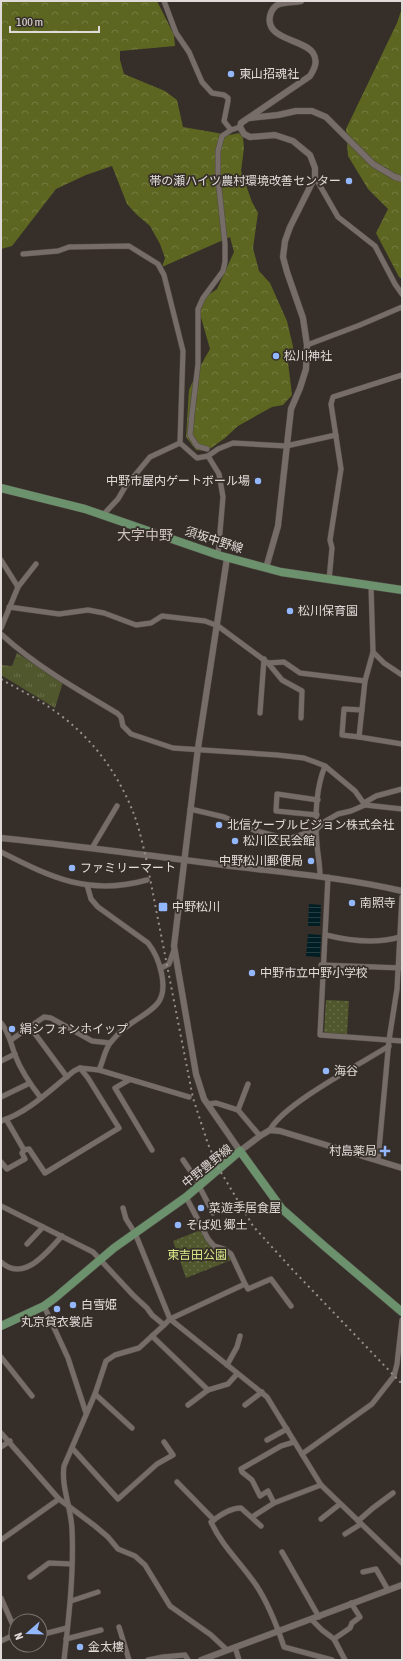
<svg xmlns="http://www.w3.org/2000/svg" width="403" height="1661" font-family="'Asap Condensed','Noto Sans JP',sans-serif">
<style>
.grass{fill:url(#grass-tufts)}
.forest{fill:url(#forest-crowns)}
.park{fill:url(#park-dots)}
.water{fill:url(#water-rules)}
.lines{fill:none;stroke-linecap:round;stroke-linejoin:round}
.minor-casing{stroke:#504945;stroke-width:6}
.tertiary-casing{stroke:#504945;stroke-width:7}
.primary-casing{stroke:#504945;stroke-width:9}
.minor{stroke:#776d68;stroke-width:5}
.tertiary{stroke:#776d68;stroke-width:6}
.primary{stroke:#6b926c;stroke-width:8}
.rail{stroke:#96908c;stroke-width:2;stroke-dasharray:2 4;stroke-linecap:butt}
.poi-dot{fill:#93b7fd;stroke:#362e29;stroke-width:1.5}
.labels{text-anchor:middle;stroke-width:3.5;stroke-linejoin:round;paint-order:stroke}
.poi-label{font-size:12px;fill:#e0dbd8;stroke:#362e29;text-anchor:start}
.street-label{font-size:12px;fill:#e0dbd8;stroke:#362e29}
.park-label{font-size:12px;fill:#d7e887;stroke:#362e29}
.quarter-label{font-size:14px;fill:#cdc3bd;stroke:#362e29}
</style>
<defs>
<pattern id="grass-tufts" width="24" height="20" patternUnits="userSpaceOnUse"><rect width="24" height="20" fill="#50572d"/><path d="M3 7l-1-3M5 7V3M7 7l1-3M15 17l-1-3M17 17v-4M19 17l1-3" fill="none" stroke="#696f4b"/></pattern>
<pattern id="forest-crowns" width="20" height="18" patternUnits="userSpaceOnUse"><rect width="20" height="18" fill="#5c6621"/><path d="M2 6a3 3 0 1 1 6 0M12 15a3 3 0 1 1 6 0" fill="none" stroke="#737b40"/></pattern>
<pattern id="park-dots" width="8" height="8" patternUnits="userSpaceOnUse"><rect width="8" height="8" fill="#50572d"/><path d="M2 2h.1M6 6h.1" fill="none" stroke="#696f4b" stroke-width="1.8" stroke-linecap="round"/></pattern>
<pattern id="water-rules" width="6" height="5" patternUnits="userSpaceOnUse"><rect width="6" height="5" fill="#001e23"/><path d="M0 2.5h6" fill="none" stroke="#253e42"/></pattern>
</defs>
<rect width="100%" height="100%" fill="#362e29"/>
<polygon class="grass" points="17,653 63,682 55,708 1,675 1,665 12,666"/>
<g class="forest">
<polygon points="1,1 157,1 174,35 175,46 120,51 120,60 124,74 165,91 177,100 183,127 229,135 239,133 243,138 244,148 241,171 252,202 258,213 253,248 259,271 270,283 287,321 294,351 288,362 292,395 283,405 272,407 238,426 225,438 207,451 196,450 186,437 189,390 197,372 210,349 200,314 202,299 217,289 234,252 230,237 162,267 165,258 160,244 150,226 136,214 127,204 112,166 86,175 56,189 12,246 1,249"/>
<polygon points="402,8 402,279 399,277 376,233 388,209 368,189 348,156 346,129 397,23"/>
</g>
<g class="park">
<polygon points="326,1000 349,1001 347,1034 324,1033"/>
<polygon points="203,1229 208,1239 224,1249 234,1259 186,1278 173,1241"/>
</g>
<g class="water">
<polygon points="309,904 321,905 320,926 308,926"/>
<polygon points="308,934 321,935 320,957 306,956"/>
</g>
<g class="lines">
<g class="minor-casing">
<g id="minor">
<polyline points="164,1 176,33 189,52 202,82 212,93 224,95 228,98 228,101 224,121 231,130 240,127"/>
<polyline points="315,177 338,217 375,246 395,284 402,294"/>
<polyline points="23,254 58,251 69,247 129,246 158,264 164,275 183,351 180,443"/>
<polyline points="307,345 360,325 402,307"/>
<polyline points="207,449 197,446 190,435 192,414 198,364 198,309 203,298 223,271 225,262 225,244 218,179 218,151 222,136 231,130"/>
<polyline points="208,456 219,474 223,497 218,555"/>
<polyline points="103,515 118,499 125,487 150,457 180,443 197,458 208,456 218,449 233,443 286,446 336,435"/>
<polyline points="1,560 18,587"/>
<polyline points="329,580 332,548 330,540 341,469 331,404 333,397 402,375"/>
<polyline points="371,586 373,652 384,663 402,675"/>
<polyline points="9,607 59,614 88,610 104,613 136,625 151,623 162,616 205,621 218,626 268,663 282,680 302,691 301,718"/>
<polyline points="1,628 18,587 36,564"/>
<path d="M 1,634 C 36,666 76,689 117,713 L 121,717 L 123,726 L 131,734 L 173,748 L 277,755 L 304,758 L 315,762 L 325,766 L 355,791 L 365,805 L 402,809"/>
<polyline points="373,652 365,681 359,737 402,744"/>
<polyline points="268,663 284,662 300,673 365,681"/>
<polyline points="260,713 264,659"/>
<polyline points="359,737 342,735 344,709 362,710"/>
<polyline points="364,803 376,796 402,789"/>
<polyline points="190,809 224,817 256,831 284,838 291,838 316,830 324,822 338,814 351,811 365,805"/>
<polyline points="317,815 276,811 277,794 318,800"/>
<polyline points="92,848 117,806"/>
<path d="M 1,852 C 52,878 89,896 147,880"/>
<path d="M 320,876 C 320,865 318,856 317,845 C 315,820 315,790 325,766"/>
<polyline points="328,877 320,1035 402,1041"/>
<path d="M 87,885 L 91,899 L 98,907 L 148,943 C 159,957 170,989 157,1004 C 149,1013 138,1018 129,1025 C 123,1029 116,1036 111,1042 C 105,1048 103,1062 99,1070"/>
<path d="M 326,935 C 350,941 376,944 400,937"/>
<polyline points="321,965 402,968"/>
<polyline points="161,968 169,964 174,950"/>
<path d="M 1,1023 C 9,1032 11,1044 15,1055 C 21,1071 30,1084 41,1098"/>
<polyline points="30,1027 67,1077"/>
<polyline points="11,1040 44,1017 51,1018 92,1041 110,1043"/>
<polyline points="1,1061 15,1054"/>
<polyline points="129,1080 115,1088 152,1150"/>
<polyline points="1,1097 30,1083"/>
<polyline points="208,1104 216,1103 238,1110 248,1084"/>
<polyline points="238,1110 260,1136"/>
<polyline points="6,1119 24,1150 29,1149 45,1173 119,1128 88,1078 80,1068"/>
<path d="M 1,1121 C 29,1112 51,1089 74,1071 L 80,1068 L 99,1070 L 189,1097"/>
<path d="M 270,1130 C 283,1104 362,1063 389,1046"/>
<polyline points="183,1160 200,1185"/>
<polyline points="378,1160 389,1040 397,989 402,897"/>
<polyline points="1,1162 7,1169 25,1159 22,1153 24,1150"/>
<polyline points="199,1186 213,1213"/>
<polyline points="186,1197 208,1239 214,1246 224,1249 231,1254 245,1284"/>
<polyline points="1,1206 93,1252 133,1295 147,1308 152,1315 164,1325 170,1319 267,1397 321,1485 402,1563"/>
<polyline points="123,1208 126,1219 135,1233 170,1319 245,1284 248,1289 271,1279 291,1306"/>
<polyline points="27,1244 43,1227"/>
<path d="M 1,1262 C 24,1283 47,1252 62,1236"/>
<polyline points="44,1306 68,1358 86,1413"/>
<polyline points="152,1336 208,1390 228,1384 237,1374"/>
<polyline points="1,1357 32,1396"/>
<polyline points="227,1365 237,1347 240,1336"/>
<polyline points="95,1394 132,1428"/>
<polyline points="188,1405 208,1390"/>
<polyline points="245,1405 262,1392"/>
<polyline points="1,1433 59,1499 95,1526 108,1537 118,1549 135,1556 145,1565 170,1606 211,1635 227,1650"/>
<polyline points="267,1440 287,1429"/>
<polyline points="1,1447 10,1441"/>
<polyline points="72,1448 118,1499 157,1464 173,1455 164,1442"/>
<polyline points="302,1454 372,1404 394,1376 397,1364 402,1320"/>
<polyline points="177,1482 214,1520"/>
<polyline points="274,1503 268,1491 260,1496 252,1480 242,1472 241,1469 281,1446 294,1442"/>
<polyline points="252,1517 274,1503 321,1485"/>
<polyline points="321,1519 340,1504"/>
<polyline points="358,1521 373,1508 393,1493"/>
<path d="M 261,1526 L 241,1508 C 230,1508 220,1515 211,1522 C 222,1546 241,1563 256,1585 C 268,1603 277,1626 284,1647 L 332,1660"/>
<polyline points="345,1534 361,1524"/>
<polyline points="1,1540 59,1499"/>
<polyline points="282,1552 319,1617"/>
<polyline points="363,1572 376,1569 388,1590"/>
<polyline points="30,1577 49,1563 72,1564"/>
<polyline points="1,1598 16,1632"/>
<polyline points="71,1601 98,1592"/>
<polyline points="312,1620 322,1630 334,1639 345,1660"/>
<polyline points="119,1627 129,1660"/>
<polyline points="40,1635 67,1628"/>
<polyline points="66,1639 101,1630"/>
<polyline points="334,1639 350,1628 352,1623 360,1617 351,1603"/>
<polyline points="1,1641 16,1634"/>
<polyline points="235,1647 239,1660"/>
<path d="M 64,1660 C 69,1616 74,1573 72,1529 C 71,1507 61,1487 64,1466 L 95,1394 L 106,1361 L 115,1355 L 139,1348 L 164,1325"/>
<polyline points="148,1660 163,1657 185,1655 188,1660"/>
</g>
</g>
<g class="tertiary-casing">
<g id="tertiary">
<polyline points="250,118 278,115 296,111 312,111 326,117 373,164 395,177 402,179"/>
<polyline points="227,558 198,748 174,946 196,1074 204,1099 240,1151 260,1136 270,1130 280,1131 402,1168"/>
<path d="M 266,568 L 278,526 L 291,409 L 300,388 L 306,369 L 307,345 L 303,318 L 287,272 L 283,257 L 285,241 L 290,227 L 315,177 L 315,168 L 310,155 L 293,141 L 275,135 L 250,137 L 244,134 L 240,127 L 241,123 L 310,76 C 315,68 318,61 313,53 C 304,39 265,40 270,16 C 274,0 285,4 301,1"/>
<path d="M 1,838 C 78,846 154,856 231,866 C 288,873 346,878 402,891"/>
<polyline points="201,1660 402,1585"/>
</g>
</g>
<g class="primary-casing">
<g id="primary">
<polyline points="1,488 85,509 218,555 281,572 402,590"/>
<polyline points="1,1326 44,1306 55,1298 114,1248 186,1197 240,1151 282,1209 323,1245 402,1312"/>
</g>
</g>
<use href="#minor" class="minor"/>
<use href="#tertiary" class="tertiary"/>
<use href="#primary" class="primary"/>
<path class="rail" d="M 1,679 C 19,690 39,699 56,712 C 93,738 121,777 136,820 C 140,832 143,846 146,858 L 193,1098 L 208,1144 L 219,1169 L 253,1226 L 290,1267 L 402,1384"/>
</g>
<g class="poi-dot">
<circle cx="231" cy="74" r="4"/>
<circle cx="349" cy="181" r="4"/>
<circle cx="276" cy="356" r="4"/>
<circle cx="258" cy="481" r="4"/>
<circle cx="290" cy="611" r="4"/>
<circle cx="219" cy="825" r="4"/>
<circle cx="235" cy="841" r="4"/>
<circle cx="311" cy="861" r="4"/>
<circle cx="72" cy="868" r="4"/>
<circle cx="352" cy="903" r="4"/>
<rect x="158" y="902" width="10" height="10" rx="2"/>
<circle cx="252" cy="973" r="4"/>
<circle cx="12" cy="1029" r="4"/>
<circle cx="326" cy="1071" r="4"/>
<path d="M383 1145h4v4h4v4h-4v4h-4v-4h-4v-4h4z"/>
<circle cx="201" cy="1208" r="4"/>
<circle cx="178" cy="1225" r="4"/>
<circle cx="73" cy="1305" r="4"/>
<circle cx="57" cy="1309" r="4"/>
<circle cx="80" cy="1647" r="4"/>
</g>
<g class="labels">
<g class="poi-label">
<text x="239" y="78">東山招魂社</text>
<text x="341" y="185" text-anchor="end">帯の瀬ハイツ農村環境改善センター</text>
<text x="284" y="360">松川神社</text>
<text x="250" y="485" text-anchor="end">中野市屋内ゲートボール場</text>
<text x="298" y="615">松川保育園</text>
<text x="227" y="829">北信ケーブルビジョン株式会社</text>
<text x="243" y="845">松川区民会館</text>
<text x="303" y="865" text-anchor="end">中野松川郵便局</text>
<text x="80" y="872">ファミリーマート</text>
<text x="360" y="907">南照寺</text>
<text x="172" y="911">中野松川</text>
<text x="260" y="977">中野市立中野小学校</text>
<text x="20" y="1033">絹シフォンホイップ</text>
<text x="334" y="1075">海谷</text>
<text x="377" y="1155" text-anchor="end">村島薬局</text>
<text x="209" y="1212">菜遊季居食屋</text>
<text x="186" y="1229">そば処 郷土</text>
<text x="81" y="1309">白雪姫</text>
<text x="57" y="1326" text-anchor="middle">丸京貸衣裳店</text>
<text x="88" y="1651">金太樓</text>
</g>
<g class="street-label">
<text transform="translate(214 540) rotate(18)" y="4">須坂中野線</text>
<text transform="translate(207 1166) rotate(-39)" y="4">中野豊野線</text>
</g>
<g class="park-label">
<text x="197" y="1259">東吉田公園</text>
</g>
<g class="quarter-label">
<text x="145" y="540">大字中野</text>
</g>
</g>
<rect width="403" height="1661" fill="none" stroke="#e0dbd8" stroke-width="4"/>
<g transform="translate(28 1633) rotate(250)"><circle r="19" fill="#362e29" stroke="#7a736f"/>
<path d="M0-3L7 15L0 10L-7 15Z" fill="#93b7fd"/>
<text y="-6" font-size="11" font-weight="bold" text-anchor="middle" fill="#e0dbd8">N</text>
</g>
<path d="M10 26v6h89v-6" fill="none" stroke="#e0dbd8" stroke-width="2"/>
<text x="16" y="26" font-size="12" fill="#e0dbd8" stroke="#362e29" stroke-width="3" paint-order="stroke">100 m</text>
</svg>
